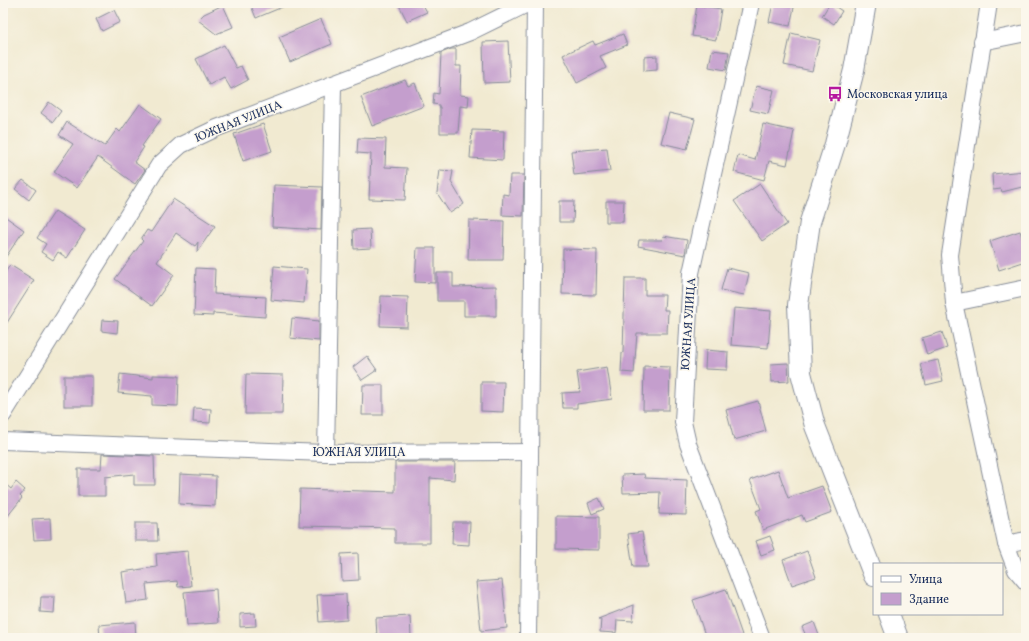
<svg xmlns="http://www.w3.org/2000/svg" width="1029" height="641" font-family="Vollkorn,serif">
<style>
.building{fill:#c49ecd}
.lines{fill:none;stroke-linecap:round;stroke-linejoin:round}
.minor-casing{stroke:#868c98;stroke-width:18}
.tertiary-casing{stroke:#868c98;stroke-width:22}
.minor{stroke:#fff;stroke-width:16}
.tertiary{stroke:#fff;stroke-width:20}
.labels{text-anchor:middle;stroke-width:3;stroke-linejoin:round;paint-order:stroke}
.poi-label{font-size:12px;fill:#1b2f5e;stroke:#fbf7ec;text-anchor:start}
.street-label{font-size:12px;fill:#1b2f5e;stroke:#fbf7ec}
</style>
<rect width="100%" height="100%" fill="#fbf7ec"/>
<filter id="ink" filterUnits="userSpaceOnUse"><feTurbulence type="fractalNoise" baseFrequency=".025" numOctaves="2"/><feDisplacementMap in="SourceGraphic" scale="8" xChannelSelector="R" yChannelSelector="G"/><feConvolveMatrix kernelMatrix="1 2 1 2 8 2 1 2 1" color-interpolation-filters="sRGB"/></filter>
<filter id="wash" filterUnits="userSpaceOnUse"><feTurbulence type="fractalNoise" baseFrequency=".012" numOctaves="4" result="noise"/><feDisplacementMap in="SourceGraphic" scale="16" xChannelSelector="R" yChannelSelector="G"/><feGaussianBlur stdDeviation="0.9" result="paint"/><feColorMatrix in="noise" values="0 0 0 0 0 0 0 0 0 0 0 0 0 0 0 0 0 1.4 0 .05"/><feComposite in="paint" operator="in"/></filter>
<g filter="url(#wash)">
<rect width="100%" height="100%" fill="#f1ead1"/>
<g id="blocks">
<g class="building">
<polygon points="250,3 292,3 256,18"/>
<polygon points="398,3 422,3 427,12 407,21"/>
<polygon points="773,3 795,3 790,26 769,22"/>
<polygon points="830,3 842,11 834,24 822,16"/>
<polygon points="223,5 233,27 216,34 198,20 204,14"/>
<polygon points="697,5 721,9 716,40 692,36"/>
<polygon points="114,10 120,22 102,31 96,19"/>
<polygon points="321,19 332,44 290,62 279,37"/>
<polygon points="791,33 820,40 812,71 784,65"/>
<polygon points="623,34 627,45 600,56 606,68 577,83 563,55 593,41 595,45"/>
<polygon points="508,41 510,82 484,83 483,42"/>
<polygon points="224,45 236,68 241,66 248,80 231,89 224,77 209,85 196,59"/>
<polygon points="451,49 456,49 456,66 461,66 460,95 469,96 468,107 460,106 458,133 440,133 440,107 439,107 439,105 433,104 434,93 439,94 441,53"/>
<polygon points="712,50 729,52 726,70 709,67"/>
<polygon points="657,56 657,70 644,71 644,57"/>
<polygon points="405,80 408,86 415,83 424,106 372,126 361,97"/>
<polygon points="756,86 774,90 768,114 750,110"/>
<polygon points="49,102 61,111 53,122 41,113"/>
<polygon points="140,104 161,119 142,146 144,147 134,162 145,170 135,184 98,157 77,188 54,172 73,144 59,135 67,122 105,146 117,129 120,132"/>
<polygon points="669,113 695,119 687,149 661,143"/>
<polygon points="263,124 272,151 243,161 234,134"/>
<polygon points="763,124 794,131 787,165 769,161 764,180 734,172 738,155 755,160"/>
<polygon points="472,130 504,131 503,160 470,158"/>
<polygon points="358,138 386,139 385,167 407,168 405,200 369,199 371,154 357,153"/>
<polygon points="607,148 610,171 574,175 571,151"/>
<polygon points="440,170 453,171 451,182 464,204 450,213 437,193"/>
<polygon points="1026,171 1026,186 1002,192 1001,189 993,190 992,174"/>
<polygon points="510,175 524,175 523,216 502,215 503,194 509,195"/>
<polygon points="23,180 36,190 29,200 15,189"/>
<polygon points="760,184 787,224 762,241 734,201"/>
<polygon points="274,185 322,187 321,230 272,227"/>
<polygon points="173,199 215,226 197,252 198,242 195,246 176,233 157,262 174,275 152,306 115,279 143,241 141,239 147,230 151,232"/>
<polygon points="559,201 574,201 573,222 559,222"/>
<polygon points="606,201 624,201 623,222 606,222"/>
<polygon points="55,211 85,230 67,258 58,252 53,260 41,252 46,244 37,238"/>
<polygon points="3,215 24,230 3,261"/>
<polygon points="469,220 504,221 503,260 468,260"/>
<polygon points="370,229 371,248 354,249 353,230"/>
<polygon points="1020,231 1026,251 1026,261 999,270 990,241"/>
<polygon points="663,236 687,240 685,255 638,246 639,240 662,240"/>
<polygon points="417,248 435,248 435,283 415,282"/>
<polygon points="563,249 597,250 596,295 562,294"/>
<polygon points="10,265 34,280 3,329 3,276"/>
<polygon points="274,266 307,269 304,303 271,300"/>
<polygon points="196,268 215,269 214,294 266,297 265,317 213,313 213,316 194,315"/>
<polygon points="727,268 749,273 744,295 721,290"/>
<polygon points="437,273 453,273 453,287 496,286 496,316 464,316 464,301 437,301"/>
<polygon points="625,278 645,278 645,295 665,295 664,310 668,310 667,333 637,333 634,373 621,372 622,353 623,353"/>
<polygon points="381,296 408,297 407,327 380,326"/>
<polygon points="734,308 771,311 768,348 731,345"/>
<polygon points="292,318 319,321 319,341 290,338"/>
<polygon points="102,320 118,321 117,333 101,331"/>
<polygon points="942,332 947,348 927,355 922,338"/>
<polygon points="706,350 728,352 727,370 705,369"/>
<polygon points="367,356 377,370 362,380 353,367"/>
<polygon points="938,360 943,381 926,385 921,364"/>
<polygon points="788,363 789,381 772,382 771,364"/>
<polygon points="644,366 670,367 669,410 643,410"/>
<polygon points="607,367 612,399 577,404 577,408 563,408 562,393 580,392 577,372"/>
<polygon points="120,374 153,378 153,375 179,376 178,406 152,405 152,396 118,393"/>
<polygon points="246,374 283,375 282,414 245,414"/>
<rect x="64" y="376" width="28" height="30"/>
<polygon points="481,382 504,382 503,412 481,411"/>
<polygon points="363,385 383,385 383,415 362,415"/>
<polygon points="758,401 766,431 734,440 726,410"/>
<polygon points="194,408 211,409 210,423 193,422"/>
<polygon points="102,454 154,456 155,485 134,485 134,474 105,477 105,496 78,496 78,469 101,469"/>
<polygon points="395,462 455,462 454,480 430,478 430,543 395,543 395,528 299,526 300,489 395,492"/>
<polygon points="778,470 788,498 822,486 832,512 805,522 802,515 763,530 756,511 761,509 750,480"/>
<polygon points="180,474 216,476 215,506 179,504"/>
<polygon points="644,474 645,478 687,480 686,515 659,514 660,492 623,493 622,475"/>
<polygon points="3,482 11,489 16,482 25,490 20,496 22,498 3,522"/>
<polygon points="599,498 604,509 592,514 588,503"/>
<polygon points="556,516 599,517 599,550 556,549"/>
<polygon points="50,518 51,539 34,540 32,519"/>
<polygon points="453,522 470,522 469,545 452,544"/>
<polygon points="135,523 157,523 158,541 135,541"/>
<polygon points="642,532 648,567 633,567 628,534"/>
<polygon points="770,536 775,550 761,555 756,541"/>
<polygon points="188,551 191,586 178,587 177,581 146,584 148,600 126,603 122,572 157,567 156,554"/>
<polygon points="807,551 816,577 792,585 783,560"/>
<polygon points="358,553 359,580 342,581 341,554"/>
<polygon points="502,580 507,628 481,631 476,582"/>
<polygon points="216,589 218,623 187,625 184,592"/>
<polygon points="726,589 743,638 706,638 693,600"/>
<polygon points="346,594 347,620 319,622 317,595"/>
<polygon points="41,597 55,597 54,613 40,612"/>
<polygon points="634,605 633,621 617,620 616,633 600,632 601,619 598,619"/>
<polygon points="255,613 256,626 240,627 240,614"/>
<polygon points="410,616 411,638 377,638 376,618"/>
<polygon points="135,622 136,638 100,638 99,625"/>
<polygon points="814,622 820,638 807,638 802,627"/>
</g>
</g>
</g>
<g filter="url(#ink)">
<use href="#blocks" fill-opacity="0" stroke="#868c98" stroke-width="1"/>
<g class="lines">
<g class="minor-casing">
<g id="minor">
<polyline points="751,3 691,273 683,422 688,444 762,638"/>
<polyline points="989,3 950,255 954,303 1006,544 1016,570 1026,582"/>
<polyline points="982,42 1026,33"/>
<polyline points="954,303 1026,288"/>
<polyline points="3,415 159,165 181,145 217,128 470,32 529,3"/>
<polyline points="3,441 326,453 530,452"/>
<polyline points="326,453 333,84"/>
<polyline points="1006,544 1026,540"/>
<polyline points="528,638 535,3"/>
</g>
</g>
<g class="tertiary-casing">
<g id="tertiary">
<polyline points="866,3 854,70 835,144 810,222 798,305 801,373 815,426 874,576"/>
<polyline points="889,614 898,638"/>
</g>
</g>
<use href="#minor" class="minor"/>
<use href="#tertiary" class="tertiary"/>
</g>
</g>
<defs>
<g id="bus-bare" transform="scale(1.2)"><path d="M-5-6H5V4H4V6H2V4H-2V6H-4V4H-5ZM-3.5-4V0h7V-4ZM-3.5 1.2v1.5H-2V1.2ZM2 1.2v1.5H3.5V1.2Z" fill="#b5179e" stroke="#fbf7ec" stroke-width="2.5" paint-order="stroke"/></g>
</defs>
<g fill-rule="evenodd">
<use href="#bus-bare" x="835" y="94"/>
</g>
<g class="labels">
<g class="poi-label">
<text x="847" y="98">Московская улица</text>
</g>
<g class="street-label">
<text transform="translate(238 121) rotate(-22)" y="4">ЮЖНАЯ УЛИЦА</text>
<text transform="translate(688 324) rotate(-86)" y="4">ЮЖНАЯ УЛИЦА</text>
<text x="359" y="456">ЮЖНАЯ УЛИЦА</text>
</g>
</g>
<rect width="1029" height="641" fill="none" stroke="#fbf7ec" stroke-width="16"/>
<rect x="873" y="563" width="130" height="52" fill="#fbf7ec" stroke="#a1a7b3"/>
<rect x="881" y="576" width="20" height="6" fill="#ffffff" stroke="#a1a7b3"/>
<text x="909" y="583" font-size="12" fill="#1b2f5e">Улица</text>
<rect x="881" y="593" width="20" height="12" fill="#c49ecd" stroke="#a1a7b3"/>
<text x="909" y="603" font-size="12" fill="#1b2f5e">Здание</text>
</svg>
